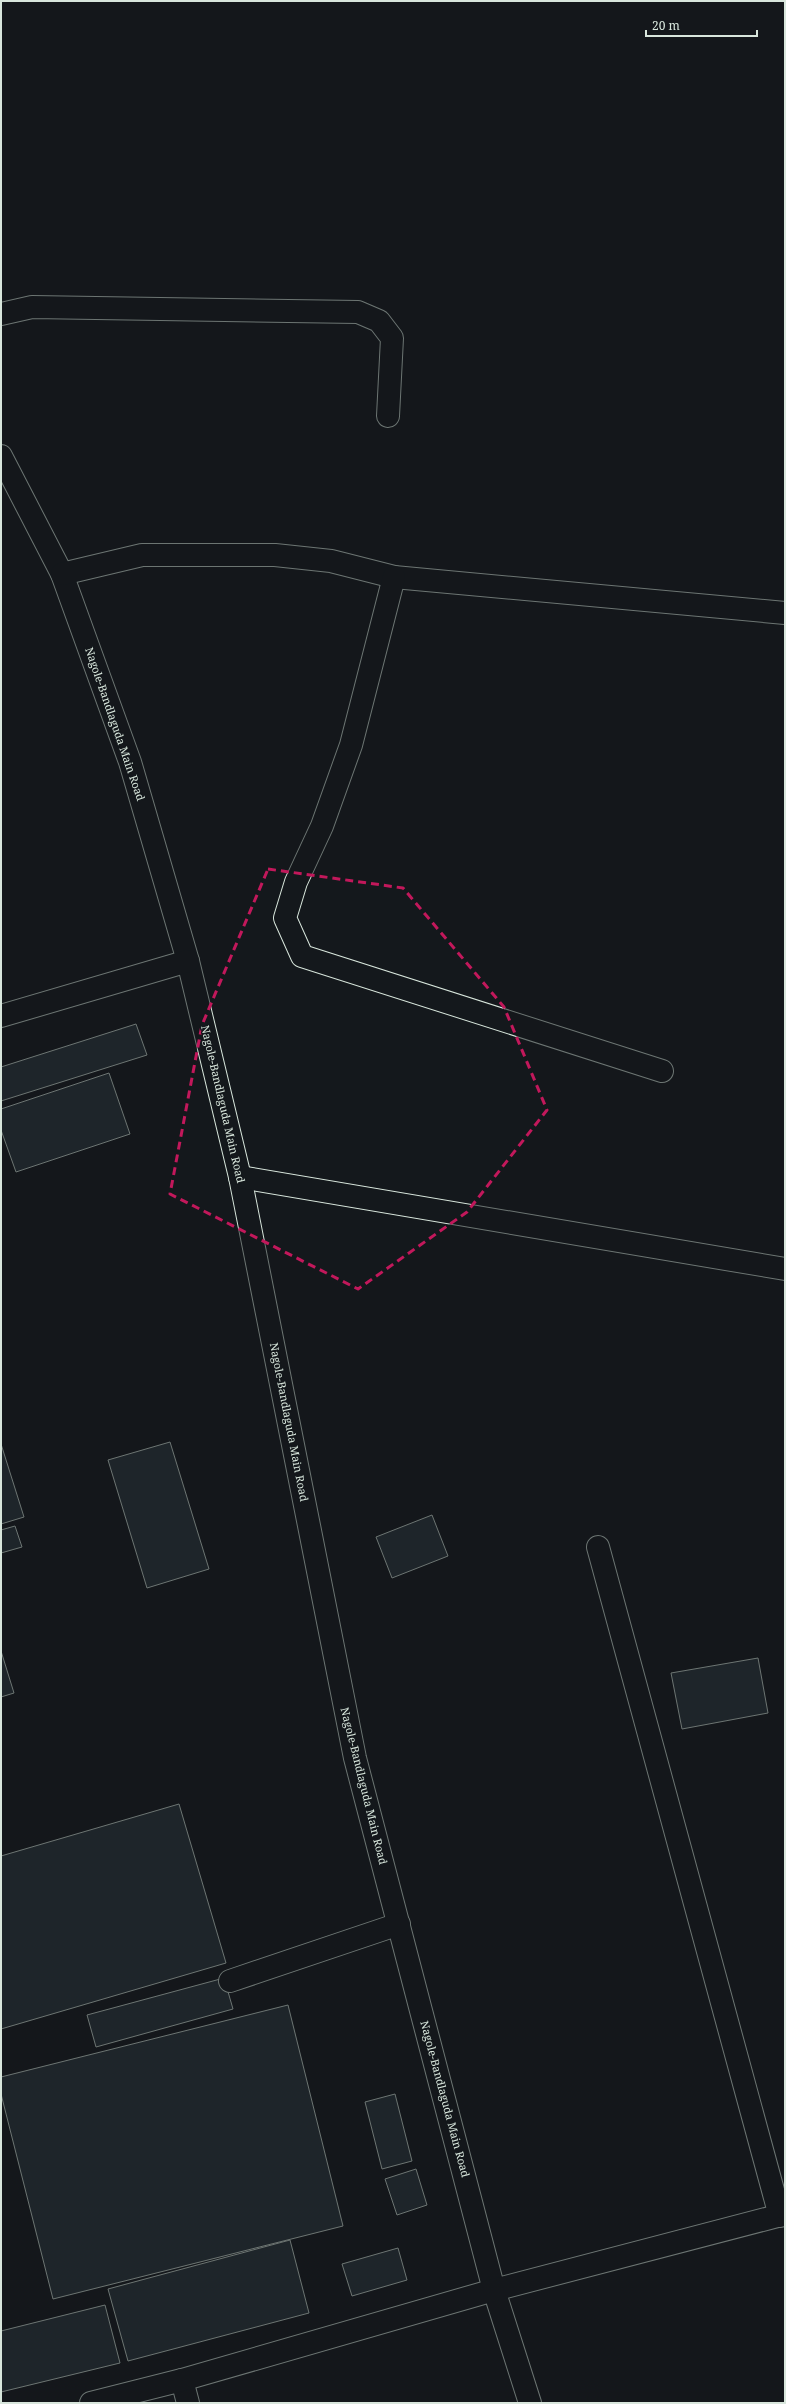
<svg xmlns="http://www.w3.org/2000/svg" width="786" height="2404" font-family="'Noto Serif',serif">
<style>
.building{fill:#2c363c;stroke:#d8e6dc}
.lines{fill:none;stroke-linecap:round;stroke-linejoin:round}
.minor-casing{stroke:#d8e6dc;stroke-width:24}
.minor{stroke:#14181c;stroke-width:22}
.marked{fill:none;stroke:#c2185b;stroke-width:3;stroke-dasharray:8 5;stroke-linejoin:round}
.labels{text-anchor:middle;stroke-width:3;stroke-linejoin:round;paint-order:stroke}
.street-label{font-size:11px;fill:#d8e6dc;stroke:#14181c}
</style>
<rect width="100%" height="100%" fill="#14181c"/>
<g class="building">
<polygon points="136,1024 147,1055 1,1101 1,1067"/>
<polygon points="109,1073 130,1134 16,1172 1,1130 1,1109"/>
<polygon points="170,1442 209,1569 147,1588 108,1460"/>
<polygon points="1,1444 24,1517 1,1524"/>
<polygon points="432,1515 448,1556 392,1578 376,1537"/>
<polygon points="15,1526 22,1547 1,1553 1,1530"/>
<polygon points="1,1651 14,1693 1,1697"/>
<polygon points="758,1658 768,1713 682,1729 671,1673"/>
<polygon points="179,1804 226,1963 1,2029 1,1856"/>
<polygon points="224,1978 233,2009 96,2047 87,2015"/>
<polygon points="288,2005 343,2226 53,2299 1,2094 1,2077"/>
<polygon points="395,2094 412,2161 382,2169 365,2102"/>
<polygon points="416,2169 427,2205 397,2215 385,2179"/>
<polygon points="290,2240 309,2313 128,2361 108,2289"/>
<polygon points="398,2248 407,2280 352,2296 342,2264"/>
<polygon points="105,2305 120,2363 1,2392 1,2331"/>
</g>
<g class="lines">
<g class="minor-casing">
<g id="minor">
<polyline points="1,314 32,307 358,312 379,321 392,338 388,416"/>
<polyline points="1,456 62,574 130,762 188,961 240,1177 355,1758 494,2290 530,2403"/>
<polyline points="62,574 142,555 275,555 331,561 394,577 785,613"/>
<polyline points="394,577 351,745 322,826 296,882 285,918 302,956 662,1071"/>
<polyline points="1,1016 188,961"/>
<polyline points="240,1177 785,1269"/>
<polyline points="598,1547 780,2216"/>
<polyline points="230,1981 399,1924"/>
<polyline points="182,2380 188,2403"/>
<polyline points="91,2403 182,2380 494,2290 785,2214"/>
</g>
</g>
<use href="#minor" class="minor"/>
</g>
<path d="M0 0H786V2404H0ZM 268,869 L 403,888 L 504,1007 L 547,1110 L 467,1212 L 358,1289 L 170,1194 L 202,1025 Z" fill="#14181c" fill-opacity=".55" fill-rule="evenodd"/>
<path class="marked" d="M 268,869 L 403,888 L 504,1007 L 547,1110 L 467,1212 L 358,1289 L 170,1194 L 202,1025 Z"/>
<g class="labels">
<g class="street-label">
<text transform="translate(115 724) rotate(71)" y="4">Nagole-Bandlaguda Main Road</text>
<text transform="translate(223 1104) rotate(77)" y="4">Nagole-Bandlaguda Main Road</text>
<text transform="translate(289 1422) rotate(79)" y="4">Nagole-Bandlaguda Main Road</text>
<text transform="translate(364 1786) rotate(76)" y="4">Nagole-Bandlaguda Main Road</text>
<text transform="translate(445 2099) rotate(75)" y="4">Nagole-Bandlaguda Main Road</text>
</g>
</g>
<rect width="786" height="2404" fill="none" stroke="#d8e6dc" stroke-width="4"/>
<path d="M646 30v6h111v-6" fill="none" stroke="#d8e6dc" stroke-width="2"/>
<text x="652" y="30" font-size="12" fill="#d8e6dc" stroke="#14181c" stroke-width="3" paint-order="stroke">20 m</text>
</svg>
